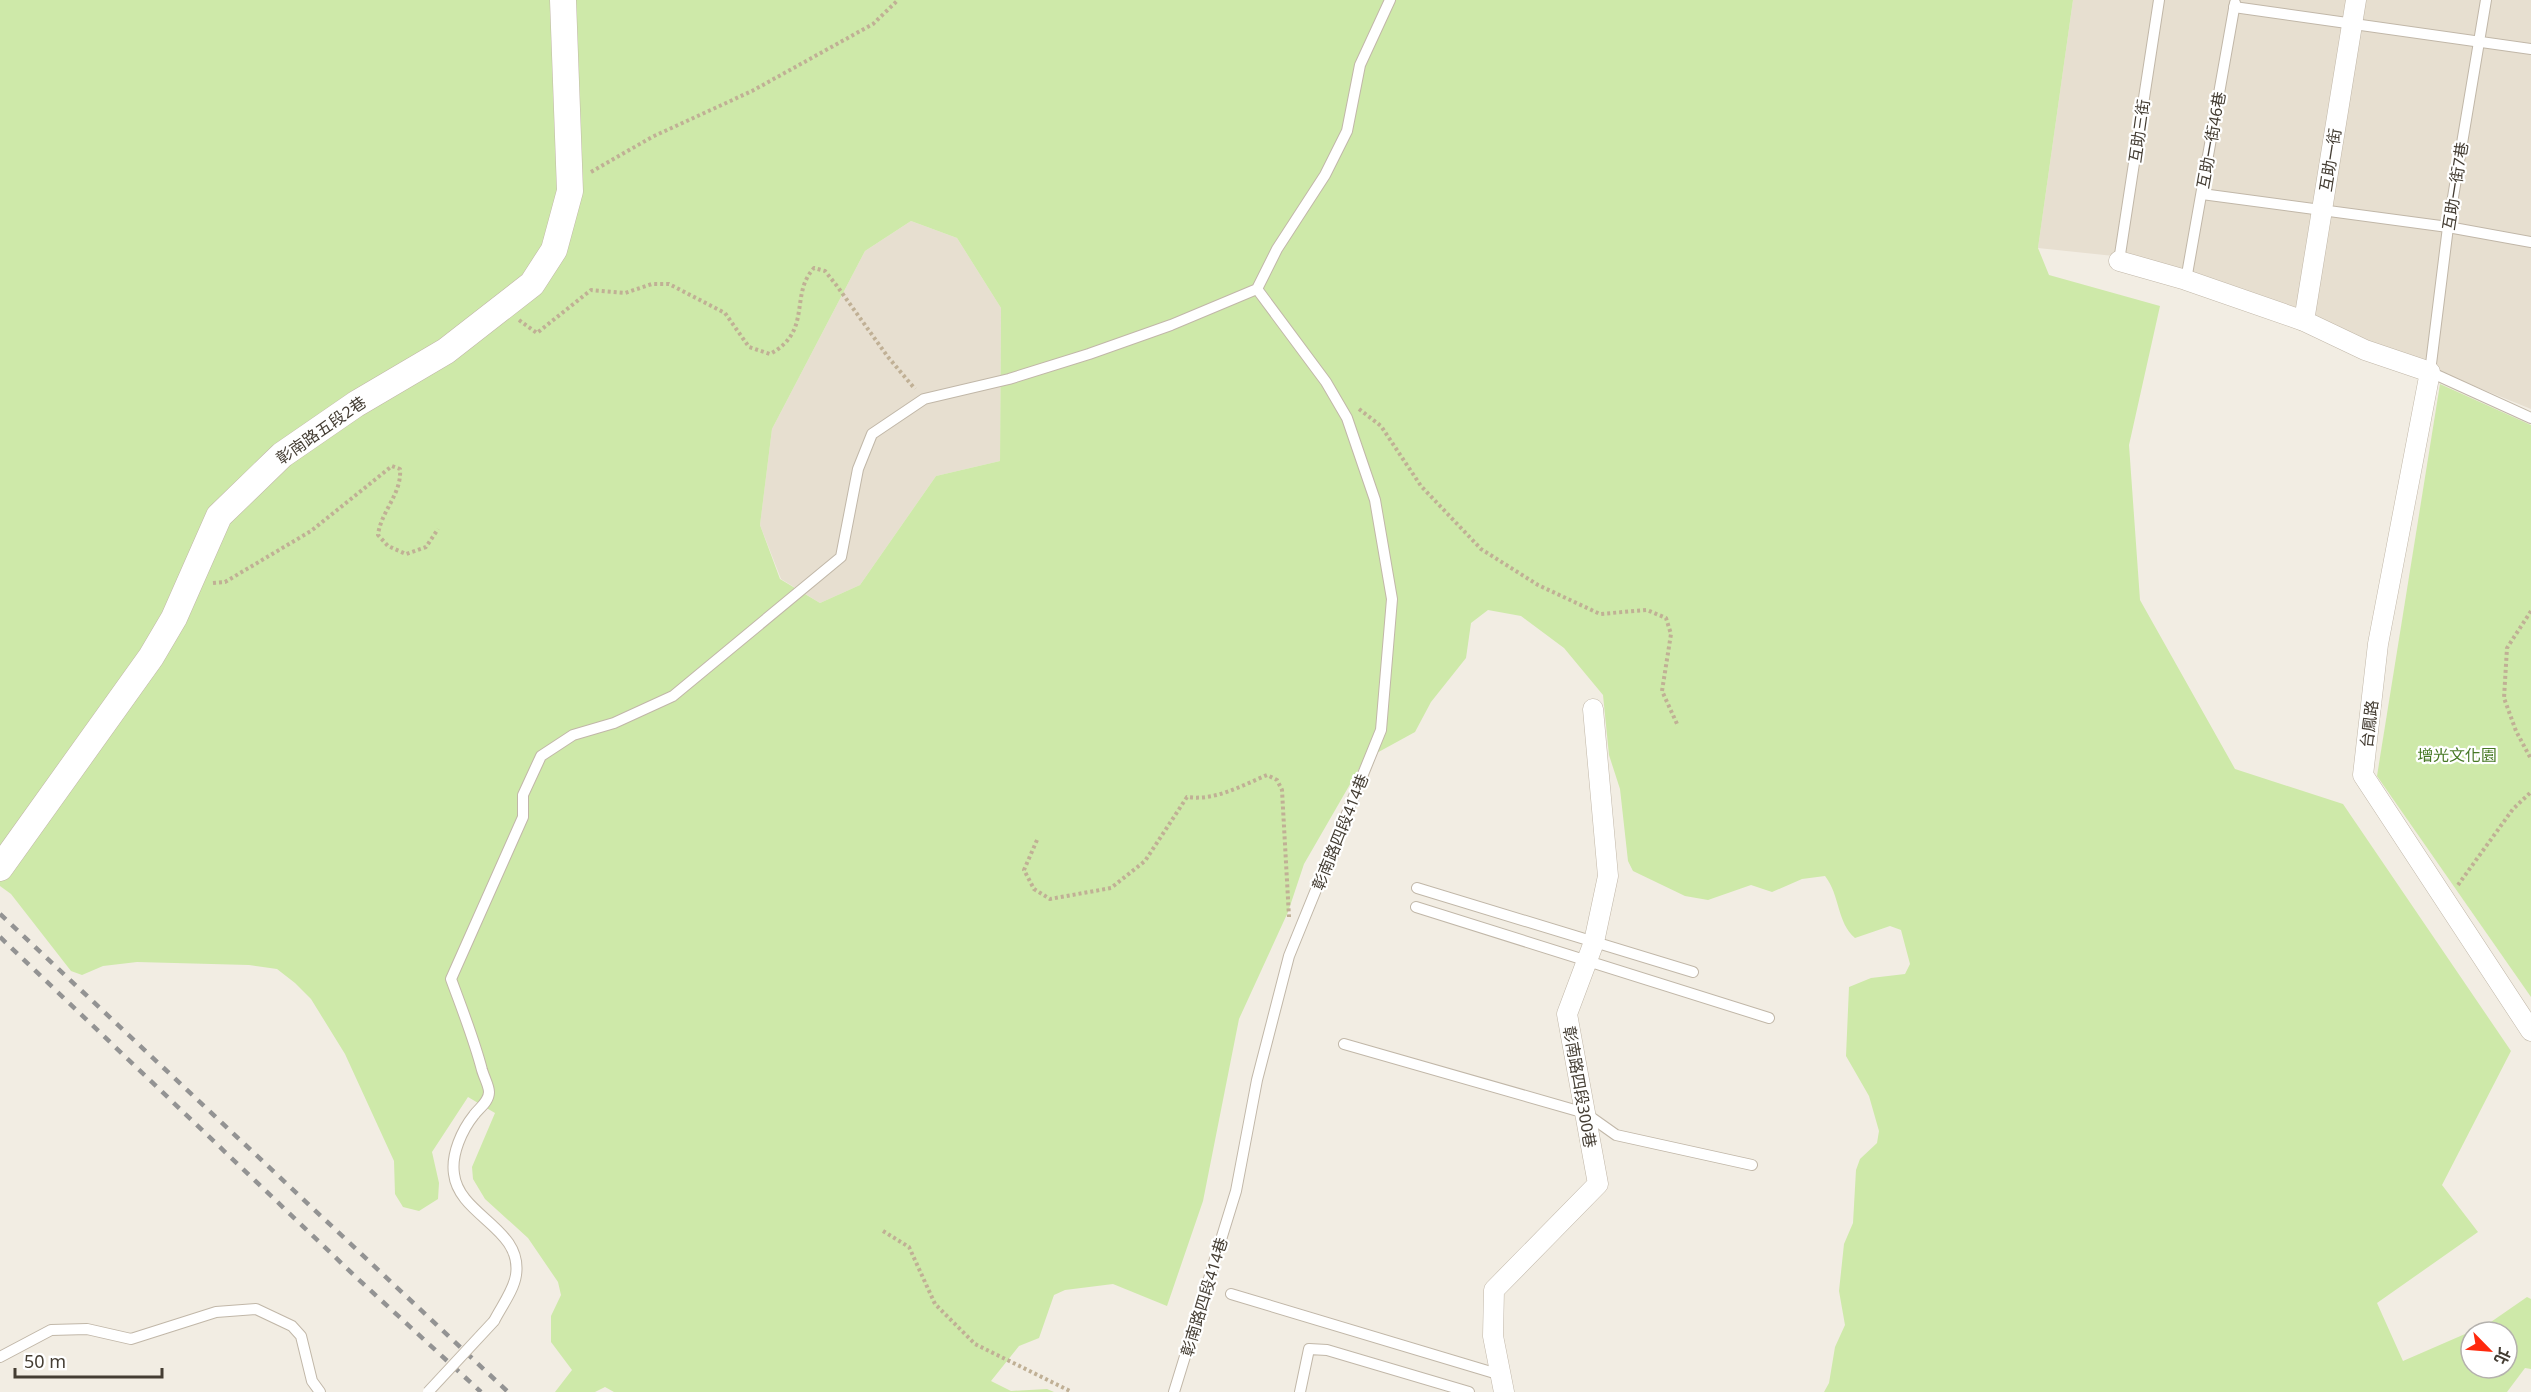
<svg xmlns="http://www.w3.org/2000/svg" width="2531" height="1392" font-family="'Noto Sans','Noto Sans TC',sans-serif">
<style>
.residential{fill:#e7dfd0}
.green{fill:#cee9a9;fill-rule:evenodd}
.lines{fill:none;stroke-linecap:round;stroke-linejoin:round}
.service-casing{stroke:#c1b7a8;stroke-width:12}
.minor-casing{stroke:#c1b7a8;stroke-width:21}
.tertiary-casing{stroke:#c1b7a8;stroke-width:27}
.path{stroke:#c0b095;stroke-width:4;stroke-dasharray:3 3;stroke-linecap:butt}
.service{stroke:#fff;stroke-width:10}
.minor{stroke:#fff;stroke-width:20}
.tertiary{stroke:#fff;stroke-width:26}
.rail{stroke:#939393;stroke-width:4.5;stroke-dasharray:8 8;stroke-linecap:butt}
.service-bridge-casing{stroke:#c1b7a8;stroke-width:12;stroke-linecap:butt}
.service-bridge{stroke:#fff;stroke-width:10}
.labels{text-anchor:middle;stroke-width:4.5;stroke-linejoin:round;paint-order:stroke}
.street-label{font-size:16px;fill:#443d33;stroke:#fff}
.park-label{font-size:16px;fill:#467824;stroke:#fff}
</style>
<rect width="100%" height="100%" fill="#f2ede3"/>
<g class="residential">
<polygon points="2073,0 2531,0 2531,409 2215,281 2133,258 2038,248"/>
<polygon points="911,221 957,238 1001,308 1000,461 936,476 860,585 820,603 781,579 760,525 772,429 865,251"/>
</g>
<g class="green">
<path d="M 0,0 L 2073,0 L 2038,248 L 2049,275 L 2160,306 L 2129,445 L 2140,600 L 2235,769 L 2343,804 L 2511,1051 L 2442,1185 L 2478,1232 L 2377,1303 L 2403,1361 L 2488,1324 L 2527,1297 L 2531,1299 L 2531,1369 L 2525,1368 L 2507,1392 L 1824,1392 L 1829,1383 L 1835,1347 L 1845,1325 L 1839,1291 L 1844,1244 L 1853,1223 L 1856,1170 L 1860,1159 L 1877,1143 L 1879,1131 L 1869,1096 L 1846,1056 L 1849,987 L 1871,978 L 1905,974 L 1910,964 L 1901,930 L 1890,926 L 1855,938 C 1837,923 1840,895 1825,876 L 1802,879 L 1772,892 L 1751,885 L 1708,900 L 1685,896 L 1633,871 L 1628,861 L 1620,789 L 1609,755 L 1603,695 L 1564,648 L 1521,616 L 1488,610 L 1471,623 L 1466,658 L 1431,702 L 1415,732 L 1364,760 L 1304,864 L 1288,912 L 1239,1019 L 1203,1201 L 1167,1306 L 1113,1284 L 1065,1290 L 1054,1295 L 1039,1338 L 1019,1346 L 991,1381 L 1011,1391 L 1047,1389 L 1054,1392 L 614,1392 L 605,1387 L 595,1392 L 555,1392 L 572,1370 L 551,1342 L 551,1316 L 561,1295 L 558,1282 L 528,1238 L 485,1199 L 473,1179 L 472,1167 L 495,1113 L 468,1097 L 432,1152 L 439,1183 L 438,1199 L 419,1211 L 403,1207 L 395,1194 L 394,1161 L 345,1054 L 311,999 L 295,983 L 277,969 L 249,965 L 137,962 L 103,966 L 82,975 L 71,971 L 11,894 L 0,886 ZM 911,221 L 957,238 L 1001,308 L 1000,461 L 936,476 L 860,585 L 820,603 L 780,579 L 760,525 L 772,429 L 865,251 ZM 2471,1332 L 2507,1332 L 2507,1368 L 2471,1368 Z"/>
<polygon points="2440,384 2531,425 2531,997 2377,776"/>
</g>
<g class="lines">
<g class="service-casing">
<g id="service">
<polyline points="2486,0 2448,227 2430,372 2531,418"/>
<polyline points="2234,7 2531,49"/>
<polyline points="2202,194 2448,227 2531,242"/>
<polyline points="2119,261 2159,0"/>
<polyline points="2186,280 2235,3"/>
<polyline points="1417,888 1693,972"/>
<polyline points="1416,907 1769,1018"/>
<polyline points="1344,1044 1585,1113 1616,1135 1752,1165"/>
<polyline points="1231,1294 1501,1375"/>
<path d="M 494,1321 C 501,1307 514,1290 516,1275 C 523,1228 459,1216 454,1174 C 451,1154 462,1130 474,1115 C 479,1108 489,1102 489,1092 C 489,1086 484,1077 482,1070 C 474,1039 462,1009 451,979 L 523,817 L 523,795 L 541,756 L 573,735 L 614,723 L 673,696 L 841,557 L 858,469 L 872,434 L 924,399 L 1009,379 L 1089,354 L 1171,325 L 1257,289 L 1277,249 L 1325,175 L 1347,131 L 1360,65 L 1390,0"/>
<polyline points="0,1357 51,1330 87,1329 131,1339 216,1312 256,1309 292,1326 301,1336 312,1381 320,1392"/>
<polyline points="1174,1392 1236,1191 1257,1080 1289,956 1381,730 1392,599 1375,500 1347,418 1326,382 1257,289"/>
<polyline points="1300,1392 1309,1349 1327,1350 1469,1392"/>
</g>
</g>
<g class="minor-casing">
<g id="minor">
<polyline points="2119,261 2186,280 2304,321 2365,350 2430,372 2378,644 2363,775 2531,1031"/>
<polyline points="2304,321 2356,0"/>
<polyline points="1504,1392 1493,1336 1494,1290 1598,1184 1567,1014 1594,942 1608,876 1593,709"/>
</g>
</g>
<g class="tertiary-casing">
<polyline id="tertiary" points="0,868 151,657 174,618 219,516 282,455 356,404 446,351 532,284 554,250 570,191 563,0"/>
</g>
<g class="path">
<polyline points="591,172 652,137 752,91 873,24 898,0"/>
<path d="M 519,320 L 537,333 L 591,290 L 625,293 L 652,284 L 669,284 L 725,313 L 749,347 L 770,354 C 813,331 789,295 814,268 L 825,271 L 837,286 L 888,357 L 915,389"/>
<polyline points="1359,409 1381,426 1421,486 1481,549 1538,585 1600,614 1647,610 1666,618 1671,634 1662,691 1678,726"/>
<path d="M 213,583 L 225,582 L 311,531 L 392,466 L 400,469 C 402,494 381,511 378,535 L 388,546 L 406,554 L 426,547 L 438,529"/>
<polyline points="2531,611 2507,648 2504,698 2516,731 2531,759"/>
<path d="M 1037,840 L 1024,870 L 1034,889 L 1050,899 L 1111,888 L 1145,861 L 1187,797 C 1215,801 1241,786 1267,775 L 1277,780 L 1282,790 L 1289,917"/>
<polyline points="2458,885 2513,809 2531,792"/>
<polyline points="883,1231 909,1247 935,1304 975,1344 1072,1392"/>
</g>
<use href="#service" class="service"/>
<use href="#minor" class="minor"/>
<use href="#tertiary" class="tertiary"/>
<g class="rail">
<polyline points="0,914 508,1392"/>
<polyline points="0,937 357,1278 481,1392"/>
</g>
<g class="service-bridge-casing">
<polyline id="service-bridge" points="428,1392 494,1321"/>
</g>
<use href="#service-bridge" class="service-bridge"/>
</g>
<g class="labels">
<g class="street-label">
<text transform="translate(2139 131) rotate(-82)" y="6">互助三街</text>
<text transform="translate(2211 140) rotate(-80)" y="6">互助一街46巷</text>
<text transform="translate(2330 160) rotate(-81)" y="6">互助一街</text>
<text transform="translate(2455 186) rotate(-81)" y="6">互助一街7巷</text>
<text transform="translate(321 430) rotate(-35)" y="6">彰南路五段2巷</text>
<text transform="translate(2369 724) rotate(-83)" y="6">台鳳路</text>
<text transform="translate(1340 832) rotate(-68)" y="6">彰南路四段414巷</text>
<text transform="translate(1580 1087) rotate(80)" y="6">彰南路四段300巷</text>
<text transform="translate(1204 1297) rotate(-73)" y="6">彰南路四段414巷</text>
</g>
<g class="park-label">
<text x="2457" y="761">增光文化園</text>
</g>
</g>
<g transform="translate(2489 1350) rotate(115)"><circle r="28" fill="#ffffff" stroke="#b4b1ad" stroke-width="1.5"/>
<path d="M0-4.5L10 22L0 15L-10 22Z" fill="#ff290d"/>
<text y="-9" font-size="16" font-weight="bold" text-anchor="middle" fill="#443d33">北</text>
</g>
<path d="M15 1368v9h147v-9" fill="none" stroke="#443d33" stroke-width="3"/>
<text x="24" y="1368" font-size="18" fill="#443d33" stroke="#ffffff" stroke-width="4.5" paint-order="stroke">50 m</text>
</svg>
